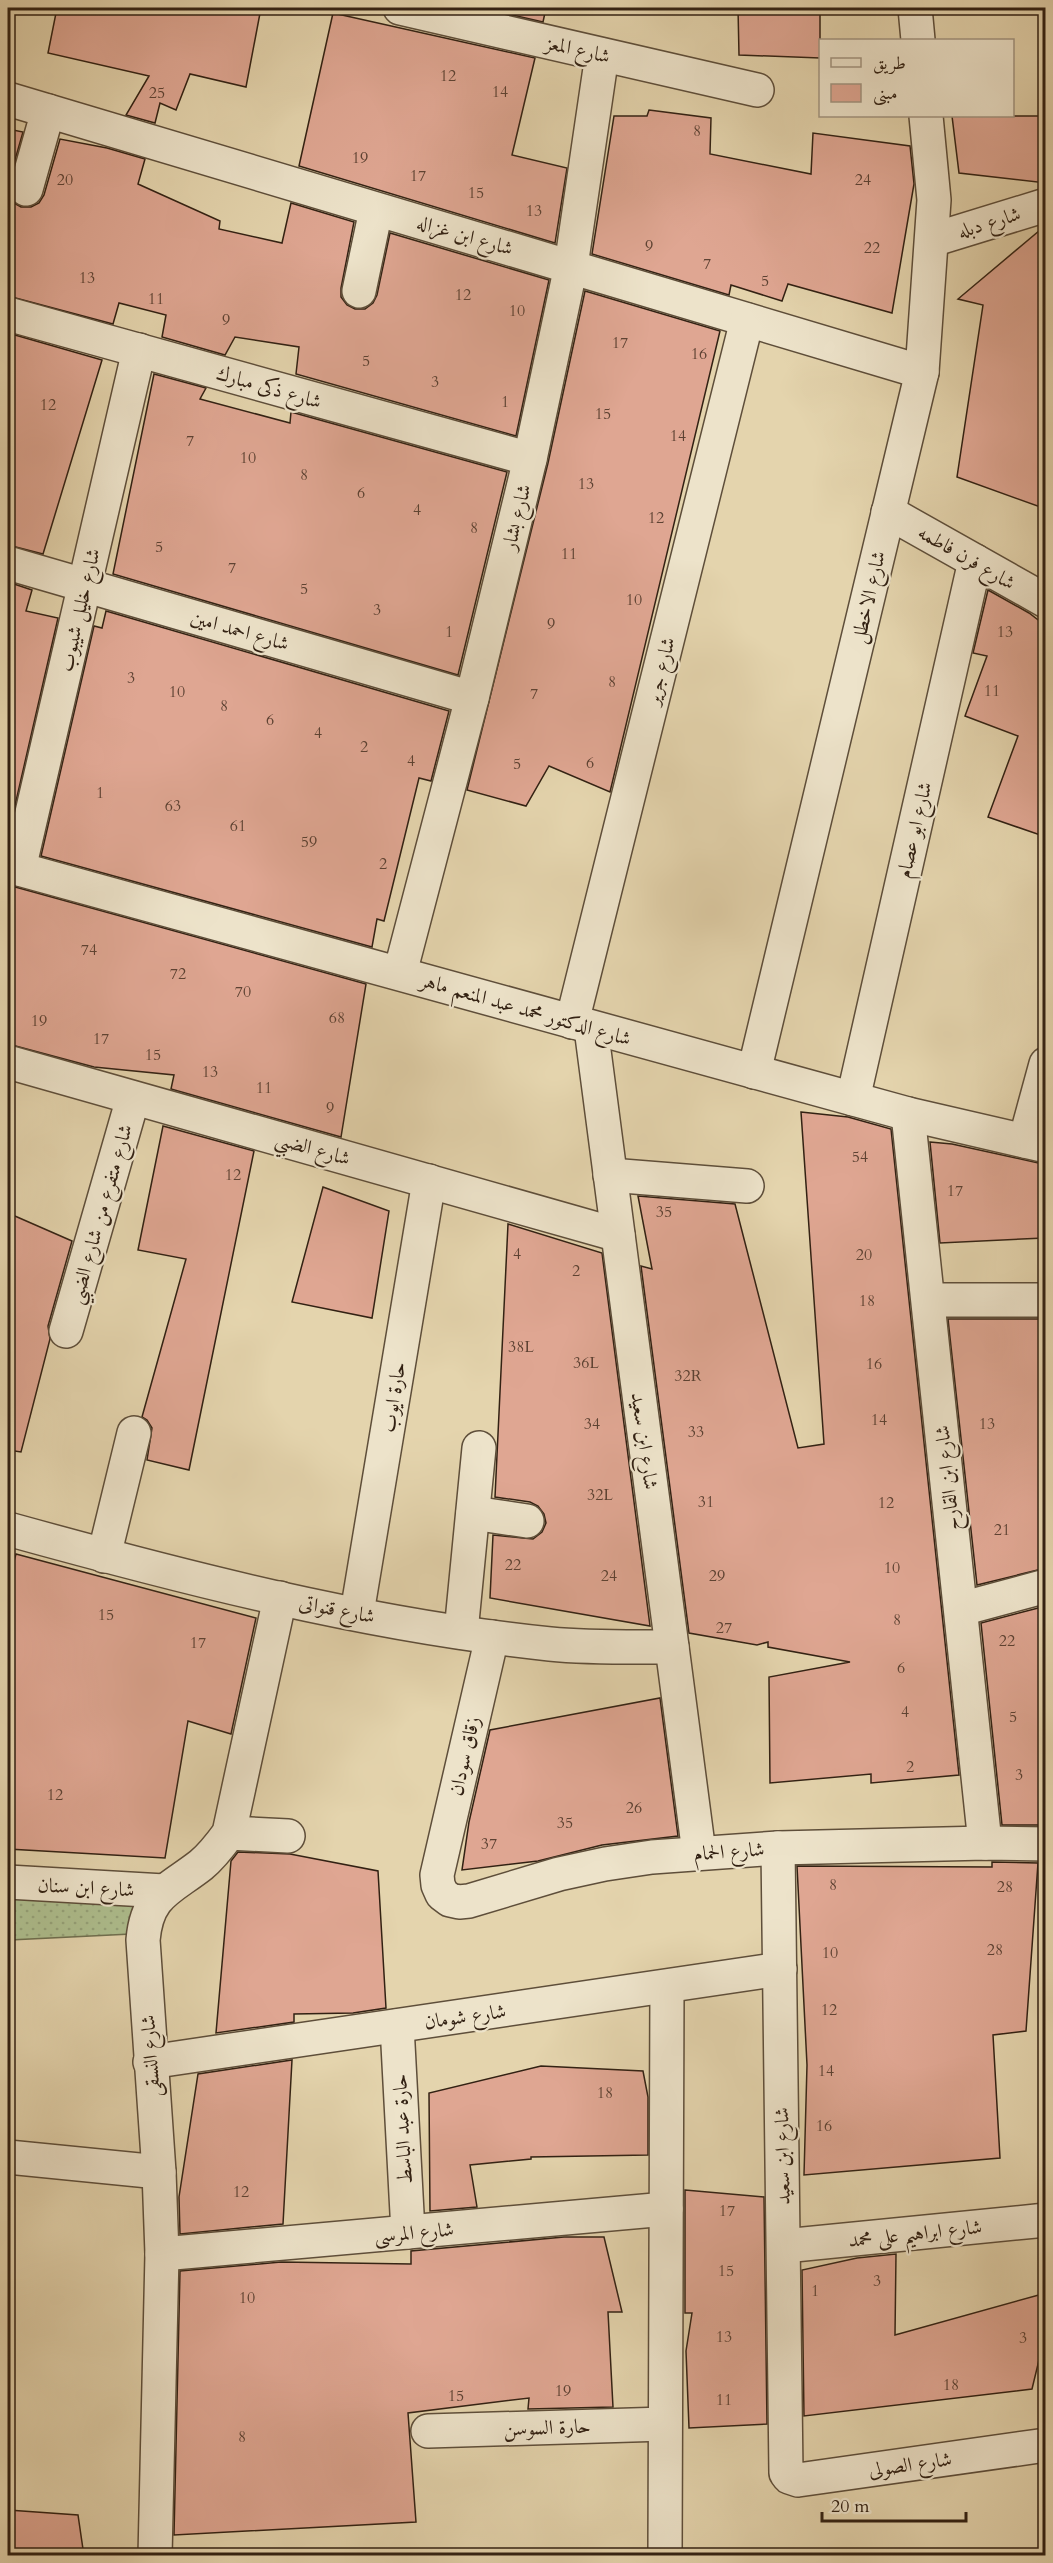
<svg xmlns="http://www.w3.org/2000/svg" width="1053" height="2563" font-family="Cardo,Amiri,serif">
<style>
.grass{fill:url(#grass-dots);stroke:#707050;stroke-width:1.5}
.building{fill:#dfa692;stroke:#322113;stroke-width:1.5}
.lines{fill:none;stroke-linecap:round;stroke-linejoin:round}
.minor-casing{stroke:#5e4e3a;stroke-width:36}
.minor{stroke:#ede3ca;stroke-width:33}
.labels{text-anchor:middle;stroke-width:4.5;stroke-linejoin:round;paint-order:stroke}
.number-label{font-size:16px;fill:#5d4233}
.street-label{font-size:20px;fill:#322113;stroke:#ede3ca}
</style>
<defs>
<pattern id="grass-dots" width="8" height="8" patternUnits="userSpaceOnUse" patternTransform="scale(1.5)"><rect width="8" height="8" fill="#aebe8e"/><path d="M2 2h.1M6 6h.1" fill="none" stroke="#96a37a" stroke-width="1.8" stroke-linecap="round"/></pattern>
</defs>
<rect width="100%" height="100%" fill="#e4d4ad"/>
<filter id="stains"><feTurbulence type="fractalNoise" baseFrequency=".00333" numOctaves="4"/><feColorMatrix values="0 0 0 0 .2 0 0 0 0 .09 0 0 0 0 .02 0 0 0 .5 -.17"/></filter>
<radialGradient id="worn" r=".72"><stop offset=".6" stop-color="#630" stop-opacity="0"/><stop offset="1" stop-color="#630" stop-opacity=".3"/></radialGradient>
<polygon class="grass" points="8,1876 138,1889 131,1934 10,1940 8,1971"/>
<g class="building">
<polygon points="57,8 261,8 246,87 190,74 176,110 160,103 155,123 126,115 149,76 48,53"/>
<polygon points="482,8 546,8 543,22"/>
<polygon points="738,8 820,8 820,58 739,55"/>
<polygon points="333,13 535,58 512,155 567,168 555,243 299,166"/>
<polygon points="649,110 711,118 710,154 811,174 813,133 910,146 914,184 892,313 788,284 782,301 731,285 729,295 592,254 614,116 647,116"/>
<polygon points="952,116 1046,116 1046,183 959,173"/>
<polygon points="8,129 23,132 8,184 8,194 12,202 21,207 31,207 39,203 44,195 60,139 107,148 145,159 138,184 220,221 219,229 282,243 291,203 354,222 341,288 341,297 347,305 355,309 365,309 373,303 377,295 390,233 549,280 516,436 296,374 299,347 235,337 225,355 162,337 166,315 119,303 113,324 8,296"/>
<polygon points="1046,225 1046,509 957,477 983,305 958,299"/>
<polygon points="585,291 720,331 610,792 549,766 526,806 467,790 548,463"/>
<polygon points="8,333 102,360 43,554 8,545"/>
<polygon points="154,374 206,388 200,399 290,423 291,412 507,472 458,675 113,574"/>
<polygon points="8,582 32,590 26,611 58,618 8,836"/>
<polygon points="988,590 1029,613 1046,626 1046,837 988,817 1018,736 965,716 987,656 973,653"/>
<polygon points="106,611 449,711 431,781 419,778 384,921 377,919 372,947 41,856 94,626 102,628"/>
<polygon points="8,885 366,984 341,1137 171,1089 174,1075 94,1067 8,1044"/>
<polygon points="801,1112 848,1117 891,1129 959,1775 871,1783 871,1774 770,1783 769,1677 850,1662 768,1647 768,1642 757,1645 689,1633 641,1266 652,1269 638,1196 735,1204 798,1448 824,1444"/>
<polygon points="163,1126 254,1151 189,1470 147,1460 152,1428 147,1420 142,1417 186,1259 138,1250"/>
<polygon points="930,1142 952,1144 1043,1164 1044,1238 940,1243"/>
<polygon points="323,1187 389,1211 372,1318 292,1302"/>
<polygon points="8,1213 72,1241 48,1326 50,1339 21,1452 8,1450"/>
<polygon points="508,1224 602,1253 650,1626 490,1598 493,1535 533,1539 542,1532 546,1523 544,1514 538,1506 530,1502 495,1497"/>
<polygon points="948,1319 1046,1319 1046,1568 977,1585"/>
<polygon points="16,1554 256,1618 231,1734 188,1721 165,1858 8,1849 8,1583"/>
<polygon points="1046,1606 1046,1825 1002,1825 981,1623"/>
<polygon points="660,1698 678,1836 602,1845 538,1861 462,1870 469,1822 490,1730"/>
<polygon points="238,1852 290,1854 378,1871 386,2008 353,2013 294,2014 294,2022 216,2033 231,1861"/>
<polygon points="992,1862 1038,1863 1026,2031 993,2035 1000,2158 804,2175 807,2065 797,1866 992,1867"/>
<polygon points="292,2060 283,2224 180,2234 179,2197 198,2074"/>
<polygon points="541,2066 643,2071 648,2097 648,2155 531,2157 531,2159 470,2165 477,2207 430,2211 429,2093"/>
<polygon points="685,2190 764,2197 767,2424 689,2428 686,2351 692,2313 685,2313"/>
<polygon points="564,2237 604,2237 622,2312 608,2312 613,2407 528,2409 529,2398 408,2413 416,2522 174,2535 180,2271 281,2262 411,2264 411,2251"/>
<polygon points="896,2254 895,2335 1046,2293 1046,2331 1032,2389 804,2416 802,2270 857,2258"/>
<polygon points="8,2510 78,2515 84,2556 8,2556"/>
</g>
<g class="lines">
<g class="minor-casing">
<g id="minor">
<polyline points="400,8 757,90"/>
<polyline points="915,8 918,40"/>
<polyline points="8,99 922,372"/>
<polyline points="26,189 48,111"/>
<polyline points="932,240 1046,205"/>
<polyline points="359,291 376,210"/>
<polyline points="8,314 530,459"/>
<polyline points="888,512 1046,601"/>
<polyline points="8,563 472,698"/>
<polyline points="8,866 908,1114 1046,1146"/>
<polyline points="19,869 139,350"/>
<polyline points="400,973 472,698 530,459 571,266 602,55"/>
<polyline points="572,1022 747,320"/>
<polyline points="591,1028 699,1853"/>
<polyline points="8,1062 618,1235"/>
<polyline points="754,1072 922,372 934,200 926,116"/>
<polyline points="853,1099 975,561"/>
<polyline points="908,1114 985,1843"/>
<polyline points="1025,1141 1046,1064"/>
<polyline points="610,1175 747,1186"/>
<polyline points="929,1300 1046,1300"/>
<polyline points="66,1331 133,1098"/>
<polyline points="473,1513 527,1521"/>
<path d="M 8,1529 C 185,1578 366,1625 550,1644 C 590,1648 632,1647 672,1647"/>
<polyline points="104,1556 134,1433"/>
<polyline points="961,1609 1046,1586"/>
<polyline points="357,1613 429,1181"/>
<polyline points="461,1632 479,1448"/>
<polyline points="492,1637 437,1875 438,1885 442,1894 450,1900 459,1902 469,1901 559,1874 605,1864 652,1857 778,1848 985,1843 1046,1844"/>
<polyline points="229,1833 288,1836"/>
<polyline points="778,1848 786,2473 789,2477 798,2480 1046,2445"/>
<polyline points="8,1882 164,1891"/>
<polyline points="397,2026 408,2232"/>
<polyline points="150,2062 780,1969"/>
<polyline points="8,2157 159,2172"/>
<polyline points="784,2246 1046,2220"/>
<polyline points="162,2254 666,2209"/>
<polyline points="428,2431 665,2424"/>
<path d="M 155,2556 L 162,2254 L 159,2172 L 143,1940 C 147,1894 169,1890 201,1865 C 212,1856 221,1844 229,1833 L 280,1598"/>
<polyline points="665,2556 667,1987"/>
</g>
</g>
<use href="#minor" class="minor"/>
</g>
<g class="labels">
<g class="number-label">
<text x="448" y="81">12</text>
<text x="500" y="97">14</text>
<text x="157" y="98">25</text>
<text x="697" y="136">8</text>
<text x="360" y="163">19</text>
<text x="418" y="181">17</text>
<text x="65" y="185">20</text>
<text x="863" y="185">24</text>
<text x="476" y="198">15</text>
<text x="534" y="216">13</text>
<text x="649" y="251">9</text>
<text x="872" y="253">22</text>
<text x="707" y="269">7</text>
<text x="87" y="283">13</text>
<text x="765" y="286">5</text>
<text x="463" y="300">12</text>
<text x="156" y="304">11</text>
<text x="517" y="316">10</text>
<text x="226" y="325">9</text>
<text x="620" y="348">17</text>
<text x="699" y="359">16</text>
<text x="366" y="366">5</text>
<text x="435" y="387">3</text>
<text x="505" y="407">1</text>
<text x="48" y="410">12</text>
<text x="603" y="419">15</text>
<text x="678" y="441">14</text>
<text x="190" y="446">7</text>
<text x="248" y="463">10</text>
<text x="304" y="480">8</text>
<text x="586" y="489">13</text>
<text x="361" y="498">6</text>
<text x="417" y="515">4</text>
<text x="656" y="523">12</text>
<text x="474" y="533">8</text>
<text x="159" y="552">5</text>
<text x="569" y="559">11</text>
<text x="232" y="573">7</text>
<text x="304" y="594">5</text>
<text x="634" y="605">10</text>
<text x="377" y="615">3</text>
<text x="551" y="629">9</text>
<text x="449" y="637">1</text>
<text x="1005" y="637">13</text>
<text x="131" y="683">3</text>
<text x="612" y="687">8</text>
<text x="992" y="696">11</text>
<text x="177" y="697">10</text>
<text x="534" y="699">7</text>
<text x="224" y="711">8</text>
<text x="270" y="725">6</text>
<text x="318" y="738">4</text>
<text x="364" y="752">2</text>
<text x="411" y="766">4</text>
<text x="590" y="768">6</text>
<text x="517" y="769">5</text>
<text x="100" y="798">1</text>
<text x="173" y="811">63</text>
<text x="238" y="831">61</text>
<text x="309" y="847">59</text>
<text x="383" y="869">2</text>
<text x="89" y="955">74</text>
<text x="178" y="979">72</text>
<text x="243" y="997">70</text>
<text x="337" y="1023">68</text>
<text x="39" y="1026">19</text>
<text x="101" y="1044">17</text>
<text x="153" y="1060">15</text>
<text x="210" y="1077">13</text>
<text x="264" y="1093">11</text>
<text x="330" y="1113">9</text>
<text x="860" y="1162">54</text>
<text x="233" y="1180">12</text>
<text x="955" y="1196">17</text>
<text x="664" y="1217">35</text>
<text x="517" y="1259">4</text>
<text x="864" y="1260">20</text>
<text x="576" y="1276">2</text>
<text x="867" y="1306">18</text>
<text x="521" y="1352">38L</text>
<text x="586" y="1368">36L</text>
<text x="874" y="1369">16</text>
<text x="688" y="1381">32R</text>
<text x="879" y="1425">14</text>
<text x="592" y="1429">34</text>
<text x="987" y="1429">13</text>
<text x="696" y="1437">33</text>
<text x="600" y="1500">32L</text>
<text x="706" y="1507">31</text>
<text x="886" y="1508">12</text>
<text x="1002" y="1535">21</text>
<text x="513" y="1570">22</text>
<text x="892" y="1573">10</text>
<text x="609" y="1581">24</text>
<text x="717" y="1581">29</text>
<text x="106" y="1620">15</text>
<text x="897" y="1625">8</text>
<text x="724" y="1633">27</text>
<text x="1007" y="1646">22</text>
<text x="198" y="1648">17</text>
<text x="901" y="1673">6</text>
<text x="905" y="1717">4</text>
<text x="1013" y="1722">5</text>
<text x="910" y="1772">2</text>
<text x="1019" y="1780">3</text>
<text x="55" y="1800">12</text>
<text x="634" y="1813">26</text>
<text x="565" y="1828">35</text>
<text x="489" y="1849">37</text>
<text x="833" y="1890">8</text>
<text x="1005" y="1892">28</text>
<text x="995" y="1955">28</text>
<text x="830" y="1958">10</text>
<text x="829" y="2015">12</text>
<text x="826" y="2076">14</text>
<text x="605" y="2098">18</text>
<text x="824" y="2131">16</text>
<text x="241" y="2197">12</text>
<text x="727" y="2216">17</text>
<text x="726" y="2276">15</text>
<text x="877" y="2286">3</text>
<text x="815" y="2296">1</text>
<text x="247" y="2303">10</text>
<text x="724" y="2342">13</text>
<text x="1023" y="2343">3</text>
<text x="951" y="2390">18</text>
<text x="563" y="2396">19</text>
<text x="456" y="2401">15</text>
<text x="724" y="2405">11</text>
<text x="242" y="2442">8</text>
</g>
<g class="street-label">
<text transform="translate(578 49) rotate(13)" y="7">شارع المعز</text>
<text transform="translate(989 222) rotate(-17)" y="7">شارع دبله</text>
<text transform="translate(465 235) rotate(16)" y="7">شارع ابن غزاله</text>
<text transform="translate(269 387) rotate(16)" y="7">شارع ذكى مبارك</text>
<text transform="translate(516 517) rotate(-76)" y="7">شارع بشار</text>
<text transform="translate(967 557) rotate(30)" y="7">شارع فرن فاطمه</text>
<text transform="translate(868 597) rotate(-77)" y="7">شارع الاخطل</text>
<text transform="translate(79 610) rotate(-77)" y="7">شارع خليل شيبوب</text>
<text transform="translate(240 630) rotate(16)" y="7">شارع احمد امين</text>
<text transform="translate(660 671) rotate(-76)" y="7">شارع جرير</text>
<text transform="translate(914 830) rotate(-77)" y="7">شارع ابو عصام</text>
<text transform="translate(526 1009) rotate(16)" y="7">شارع الدكتور محمد عبد المنعم ماهر</text>
<text transform="translate(313 1148) rotate(16)" y="7">شارع الضبي</text>
<text transform="translate(100 1214) rotate(-74)" y="7">شارع متفرع من شارع الضبي</text>
<text transform="translate(393 1397) rotate(-81)" y="7">حارة ايوب</text>
<text transform="translate(645 1441) rotate(82)" y="7">شارع ابن سعيد</text>
<text transform="translate(947 1478) rotate(-96)" y="7">شارع ابن القارح</text>
<text transform="translate(337 1609) rotate(11)" y="7">شارع قنواتى</text>
<text transform="translate(464 1756) rotate(-77)" y="7">زقاق سودان</text>
<text transform="translate(729 1851) rotate(-4)" y="7">شارع الحمام</text>
<text transform="translate(86 1887) rotate(3)" y="7">شارع ابن سنان</text>
<text transform="translate(465 2016) rotate(-8)" y="7">شارع شومان</text>
<text transform="translate(150 2056) rotate(-94)" y="7">شارع النسقى</text>
<text transform="translate(402 2129) rotate(-93)" y="7">حارة عبد الباسط</text>
<text transform="translate(782 2156) rotate(-91)" y="7">شارع ابن سعيد</text>
<text transform="translate(414 2232) rotate(-5)" y="7">شارع المرسى</text>
<text transform="translate(915 2233) rotate(-6)" y="7">شارع ابراهيم على محمد</text>
<text transform="translate(547 2427) rotate(-2)" y="7">حارة السوسن</text>
<text transform="translate(910 2464) rotate(-8)" y="7">شارع الصولى</text>
</g>
</g>
<rect width="1053" height="2563" fill="none" stroke="#e4d4ad" stroke-width="30"/>
<rect x="9" y="9" width="1035" height="2545" fill="none" stroke="#322113" stroke-width="3"/>
<rect x="15" y="15" width="1023" height="2533" fill="none" stroke="#322113" stroke-width="1.5"/>
<rect x="819" y="39" width="195" height="78" fill="#ede3ca" stroke="#a29581" stroke-width="1.5"/>
<rect x="831" y="58" width="30" height="9" fill="#ede3ca" stroke="#a29581" stroke-width="1.5"/>
<text x="873" y="69" font-size="18" fill="#322113">طريق</text>
<rect x="831" y="84" width="30" height="18" fill="#dfa692" stroke="#a29581" stroke-width="1.5"/>
<text x="873" y="99" font-size="18" fill="#322113">مبنى</text>
<path d="M822 2512v9h144v-9" fill="none" stroke="#322113" stroke-width="3"/>
<text x="831" y="2512" font-size="18" fill="#322113" stroke="#ede3ca" stroke-width="4.5" paint-order="stroke">20 m</text>
<rect width="100%" height="100%" filter="url(#stains)"/>
<rect width="100%" height="100%" fill="url(#worn)"/>
</svg>
